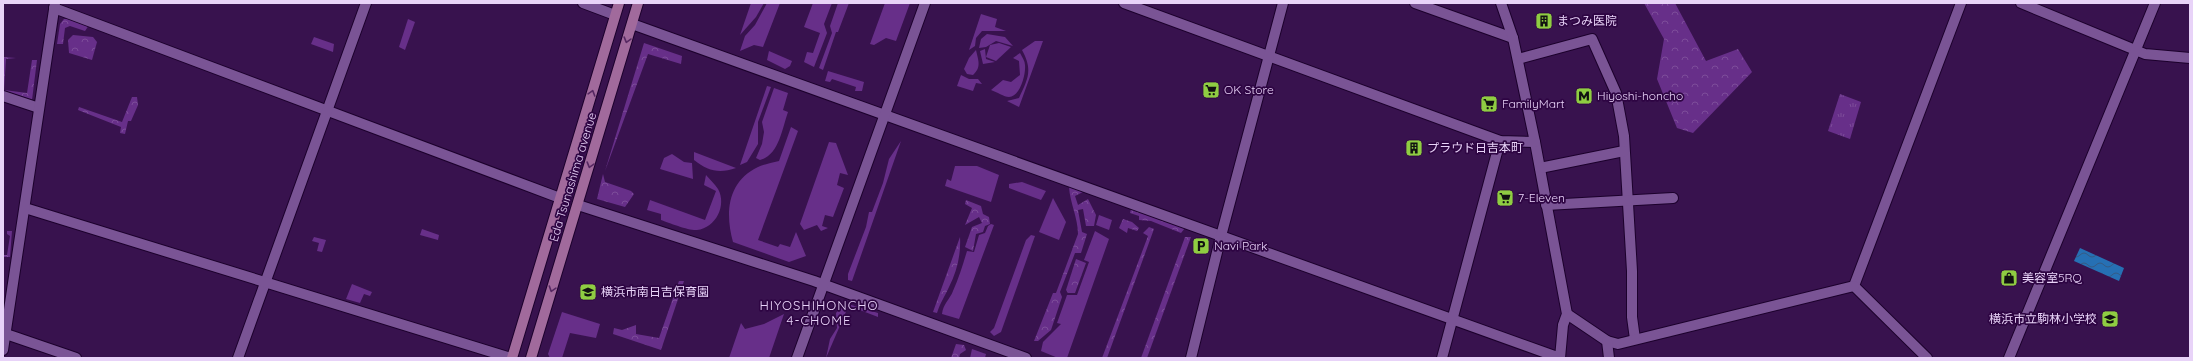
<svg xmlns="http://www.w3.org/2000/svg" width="2193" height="361" font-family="Quicksand,'Noto Sans JP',sans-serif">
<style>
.grass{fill:#672f89}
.forest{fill:url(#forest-crowns)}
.park{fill:url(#park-tufts)}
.water{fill:url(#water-waves)}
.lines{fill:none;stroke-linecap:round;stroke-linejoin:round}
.minor-casing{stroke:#1c012c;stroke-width:12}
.tertiary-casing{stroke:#1c012c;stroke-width:12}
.secondary-casing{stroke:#1c012c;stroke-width:12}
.minor{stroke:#7a5495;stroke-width:10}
.tertiary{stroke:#7a5495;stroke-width:10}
.secondary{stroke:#a16a9c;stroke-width:10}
.oneway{stroke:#562862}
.labels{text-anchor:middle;stroke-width:3.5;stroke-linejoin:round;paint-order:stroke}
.poi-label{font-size:12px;fill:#e8d3f8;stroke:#2e0543;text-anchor:start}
.street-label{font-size:12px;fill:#e8d3f8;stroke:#2e0543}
.neighbourhood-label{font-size:13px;letter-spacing:1px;fill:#e8d3f8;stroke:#2e0543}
</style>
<defs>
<pattern id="forest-crowns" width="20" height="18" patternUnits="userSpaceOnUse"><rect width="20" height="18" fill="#672f89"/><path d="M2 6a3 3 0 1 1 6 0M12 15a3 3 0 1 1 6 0" fill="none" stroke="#7d4c9a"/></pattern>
<pattern id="park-tufts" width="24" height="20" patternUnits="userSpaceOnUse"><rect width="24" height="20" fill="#672f89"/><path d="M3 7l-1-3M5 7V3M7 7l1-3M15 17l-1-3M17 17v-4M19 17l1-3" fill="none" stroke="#7d4c9a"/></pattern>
<pattern id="water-waves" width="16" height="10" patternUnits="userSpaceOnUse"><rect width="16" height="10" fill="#2670b4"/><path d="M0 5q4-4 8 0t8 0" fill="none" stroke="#345a84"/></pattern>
</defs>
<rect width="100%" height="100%" fill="#38124e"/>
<g class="grass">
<polygon points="751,3 764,3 756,17 740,35"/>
<polygon points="767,3 780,3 763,47 754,45 740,51 745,36 755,25"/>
<polygon points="813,3 832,3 824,24 827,33 814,67 804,62 807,52 813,53 820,33 804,27"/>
<polygon points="838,3 849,3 838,32 836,32 823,70 819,68 832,33 830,26"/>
<polygon points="885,3 910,3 896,41 886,38 874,45 870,44"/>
<polygon points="981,14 997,19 995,27 1006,31 982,31 976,38 975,46 969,50"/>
<polygon points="408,19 415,22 405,50 399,47"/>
<polygon points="987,34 1005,37 1013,46 996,41 986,47 979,48 981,39"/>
<polygon points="314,37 334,44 333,52 311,44"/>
<path d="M 1035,41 L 1043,41 L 1019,107 L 1007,101 L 1019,98 C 1028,79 1033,70 1022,50 Z"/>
<polygon points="999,43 1011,47 996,61 986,57 990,45"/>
<polygon points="985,49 986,59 995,62 983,64 980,51"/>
<path d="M 976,50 C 978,60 982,67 973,75 L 967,74 L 964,69 L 969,58 Z"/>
<polygon points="769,51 792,61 790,66 785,69 767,60"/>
<path d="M 1020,53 C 1022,57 1025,61 1025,65 C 1026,74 1020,97 1009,97 C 1004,97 997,92 991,90 L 1003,80 L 1011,82 L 1020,75 L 1019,61 L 1013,58 Z"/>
<polygon points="828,71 864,82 862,91 855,91 856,87 832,79 830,82 825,81"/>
<polygon points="961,75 969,79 978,79 982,84 976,83 973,91 957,86"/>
<polygon points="767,86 771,87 758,122 758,144 747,162 740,165"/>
<path d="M 774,88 L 788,93 L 783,110 L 788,112 C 782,129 779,155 760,160 L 756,158 L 762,144 L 764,132 L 762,122 Z"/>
<path d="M 791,127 L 798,131 L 758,240 L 778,247 L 780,244 L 790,247 L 796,232 L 806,256 L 789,262 L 733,242 C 725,213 727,182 758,167 C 764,164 772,163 779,161 Z"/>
<polygon points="901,141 852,281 848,280 848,274 866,227 869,212 872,212 883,183 889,159"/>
<polygon points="829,142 836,143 848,175 840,173 837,185 844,188 833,217 825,215 822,226 828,228 821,231 817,225 804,230 800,224"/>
<path d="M 694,152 L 736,168 C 719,174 708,171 694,160 Z"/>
<polygon points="672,154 684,162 692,163 693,179 660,169 664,158"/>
<polygon points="955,166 977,166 999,175 991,202 945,186 947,179 951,181"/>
<path d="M 706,175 C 710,180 715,184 718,189 C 727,205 716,228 697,230 C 690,231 669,223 661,220 L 661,214 L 647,210 L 650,200 L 705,220 L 716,191 L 704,185 Z"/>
<polygon points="1022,182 1046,191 1041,200 1009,188 1009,184"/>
<polygon points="1053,198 1066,222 1059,240 1039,232"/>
<polygon points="1099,215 1112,220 1109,230 1096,225"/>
<path d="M 991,224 L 994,225 L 959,319 L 942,314 C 943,304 950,299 953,291 C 959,278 963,264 967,251 L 974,252 L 979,235 L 985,233 L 988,226 Z"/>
<polygon points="422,229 439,235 438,240 420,235"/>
<polygon points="1095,231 1109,239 1067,358 1058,358 1041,351 1043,342 1061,324 1057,323 1067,295 1077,295 1089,262 1084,260"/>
<polygon points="1031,235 1035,236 1001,332 994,336 990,332 994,328 1026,240"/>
<polygon points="314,237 326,240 322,252 317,251 319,243 312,241"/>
<polygon points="352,284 372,292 370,296 364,294 360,303 346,299"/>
<polygon points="848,304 878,313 878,317 852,307 848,307 826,358 830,339 837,328 836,313 841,307"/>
<polygon points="562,312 600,324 596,338 570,333 562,358 550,358 548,354"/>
<polygon points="784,314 769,358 729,358 741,323 745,329 764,324"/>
<polygon points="972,349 986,354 985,358 970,358"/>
</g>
<g class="forest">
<polygon points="1644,3 1675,3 1706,61 1738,49 1752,72 1693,133 1677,128 1657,79 1664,39"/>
<polygon points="64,19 73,19 89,25 85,31 70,26 65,28 63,44 57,44 60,24"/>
<polygon points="73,35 93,37 97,42 92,60 69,53 68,40"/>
<polygon points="644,43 682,56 681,64 648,54 605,171"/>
<polygon points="3,57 16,58 6,59 4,90 27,93 32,60 37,60 32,100 3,94"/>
<polygon points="132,97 137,97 138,105 131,121 128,121 125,134 120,133 121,127 78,110 79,107 122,122"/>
<polygon points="603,174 605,182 631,191 634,194 625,207 597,199"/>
<path d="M 1069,187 L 1083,192 L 1075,196 L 1078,205 L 1088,199 L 1096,215 L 1094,226 L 1086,226 L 1083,209 L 1078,210 L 1082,232 L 1087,234 L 1081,253 L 1075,253 L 1060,292 L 1062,297 L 1051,330 L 1038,341 L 1034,341 L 1053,293 L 1056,293 L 1078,234 C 1078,218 1070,203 1069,187 Z"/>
<polygon points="966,200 981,206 983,214 989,217 990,224 985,226 983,232 976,234 973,251 965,247 972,227 982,223 979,217 965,225 972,208 965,204"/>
<polygon points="1131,209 1185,228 1181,233 1151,221 1139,220 1139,216 1130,213"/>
<polygon points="1123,219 1132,222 1139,228 1137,231 1128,228 1127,233 1119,228"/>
<polygon points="1149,227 1154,229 1107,358 1102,358 1148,236 1143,233"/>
<polygon points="7,231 12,231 10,257 3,257 3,255 7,255 10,236 7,234"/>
<path d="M 960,237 C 961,255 957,271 949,287 C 945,296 940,303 937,313 L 933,312 Z"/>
<polygon points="1185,237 1191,237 1147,358 1141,358"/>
<polygon points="1076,259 1086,263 1075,293 1068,293 1066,290"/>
<polygon points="679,281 684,281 661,350 613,334 614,328 622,330 636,325 636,334 659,338"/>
<polygon points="956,344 964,345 966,350 960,354 959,358 951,358"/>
</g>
<polygon class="park" points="1840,94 1861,102 1850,139 1828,131"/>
<polygon class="water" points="2080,248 2124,268 2119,281 2074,261"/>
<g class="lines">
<g class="minor-casing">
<g id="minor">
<polyline points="583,3 615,15"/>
<polyline points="1415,3 1513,38"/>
<polyline points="2021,3 2145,54 2190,58"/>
<polyline points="54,8 560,198"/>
<polyline points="632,24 1560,358 1563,325 1567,314 1535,142"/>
<polyline points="1518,59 1592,39 1616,93 1624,136 1632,271 1632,317 1635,339"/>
<polyline points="3,96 39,108"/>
<polyline points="1540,168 1624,151"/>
<polyline points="578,205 814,281 1026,358"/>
<polyline points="1546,205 1673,198"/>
<polyline points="1854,286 1961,3"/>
<polyline points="1854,286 1927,358"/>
<polyline points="1567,314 1607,341 1618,344 1854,286"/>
<polyline points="6,334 76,358"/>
<polyline points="1607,341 1609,358"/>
<polyline points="238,358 366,3"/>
<polyline points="797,358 925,3"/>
<polyline points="1442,358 1500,141"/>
<polyline points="2009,358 2155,3"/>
</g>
</g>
<g class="tertiary-casing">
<g id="tertiary">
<polyline points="1124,3 1500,141 1535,142 1513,38 1501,3"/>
<polyline points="25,208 511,358"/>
<polyline points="3,350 55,3"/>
<polyline points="1191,358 1221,236 1283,3"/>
</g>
</g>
<g class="secondary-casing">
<g id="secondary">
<polyline points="512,358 619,3"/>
<polyline points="531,358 638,3"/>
</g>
</g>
<use href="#minor" class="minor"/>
<use href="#tertiary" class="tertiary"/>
<use href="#secondary" class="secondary"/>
</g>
<defs><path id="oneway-chevron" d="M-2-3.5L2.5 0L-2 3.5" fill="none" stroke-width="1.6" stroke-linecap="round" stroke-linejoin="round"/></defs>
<g class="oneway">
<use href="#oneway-chevron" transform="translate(627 40) rotate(106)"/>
<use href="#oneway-chevron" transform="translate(592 93) rotate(-73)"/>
<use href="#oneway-chevron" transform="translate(590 165) rotate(106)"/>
<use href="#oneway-chevron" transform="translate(552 289) rotate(108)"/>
</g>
<defs>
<g id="building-square" transform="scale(0.9)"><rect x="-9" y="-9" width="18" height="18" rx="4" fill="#8fcd42" stroke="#2e0543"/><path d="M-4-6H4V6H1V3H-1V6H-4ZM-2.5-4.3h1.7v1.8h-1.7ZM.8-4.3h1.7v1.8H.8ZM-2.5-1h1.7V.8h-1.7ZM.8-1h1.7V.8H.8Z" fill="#111"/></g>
<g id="supermarket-square" transform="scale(0.9)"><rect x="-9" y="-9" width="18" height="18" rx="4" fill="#8fcd42" stroke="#2e0543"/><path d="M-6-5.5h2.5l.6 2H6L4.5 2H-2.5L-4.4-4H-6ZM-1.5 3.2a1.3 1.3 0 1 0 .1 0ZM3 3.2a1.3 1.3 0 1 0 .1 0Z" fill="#111"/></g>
<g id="metro-square" transform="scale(0.9)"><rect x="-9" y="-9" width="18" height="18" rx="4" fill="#8fcd42" stroke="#2e0543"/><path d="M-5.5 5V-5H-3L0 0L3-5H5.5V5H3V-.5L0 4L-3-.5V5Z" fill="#111"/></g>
<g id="parking-square" transform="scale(0.9)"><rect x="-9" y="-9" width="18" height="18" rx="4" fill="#8fcd42" stroke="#2e0543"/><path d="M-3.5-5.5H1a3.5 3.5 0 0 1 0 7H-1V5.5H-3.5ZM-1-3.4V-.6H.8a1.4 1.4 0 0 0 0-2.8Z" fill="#111"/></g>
<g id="shop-square" transform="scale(0.9)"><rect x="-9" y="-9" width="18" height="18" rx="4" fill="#8fcd42" stroke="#2e0543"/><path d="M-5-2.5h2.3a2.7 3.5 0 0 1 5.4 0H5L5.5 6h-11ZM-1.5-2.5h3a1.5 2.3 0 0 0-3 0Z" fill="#111"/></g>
<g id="school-square" transform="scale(0.9)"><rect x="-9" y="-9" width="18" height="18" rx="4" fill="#8fcd42" stroke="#2e0543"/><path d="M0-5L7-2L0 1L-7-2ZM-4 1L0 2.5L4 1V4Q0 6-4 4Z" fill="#111"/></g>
</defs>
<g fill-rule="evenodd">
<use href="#building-square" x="1544" y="21"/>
<use href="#supermarket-square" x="1211" y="90"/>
<use href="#metro-square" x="1584" y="96"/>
<use href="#supermarket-square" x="1489" y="104"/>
<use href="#building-square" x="1414" y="148"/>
<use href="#supermarket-square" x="1505" y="198"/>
<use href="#parking-square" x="1201" y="246"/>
<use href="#shop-square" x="2009" y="278"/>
<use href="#school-square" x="588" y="292"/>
<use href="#school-square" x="2110" y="319"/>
</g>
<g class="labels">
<g class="poi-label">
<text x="1557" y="25">まつみ医院</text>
<text x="1224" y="94">OK Store</text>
<text x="1597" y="100">Hiyoshi-honcho</text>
<text x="1502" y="108">FamilyMart</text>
<text x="1427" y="152">プラウド日吉本町</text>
<text x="1518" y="202">7-Eleven</text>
<text x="1214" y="250">Navi Park</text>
<text x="2022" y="282">美容室5RQ</text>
<text x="601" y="296">横浜市南日吉保育園</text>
<text x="2097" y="323" text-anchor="end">横浜市立駒林小学校</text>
</g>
<g class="street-label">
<text transform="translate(573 177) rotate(-73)" y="4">Eda Tsunashima avenue</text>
</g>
<g class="neighbourhood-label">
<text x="819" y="310">HIYOSHIHONCHO<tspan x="819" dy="15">4-CHOME</tspan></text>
</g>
</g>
<rect width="2193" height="361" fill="none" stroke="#e8d3f8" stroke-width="8"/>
</svg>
